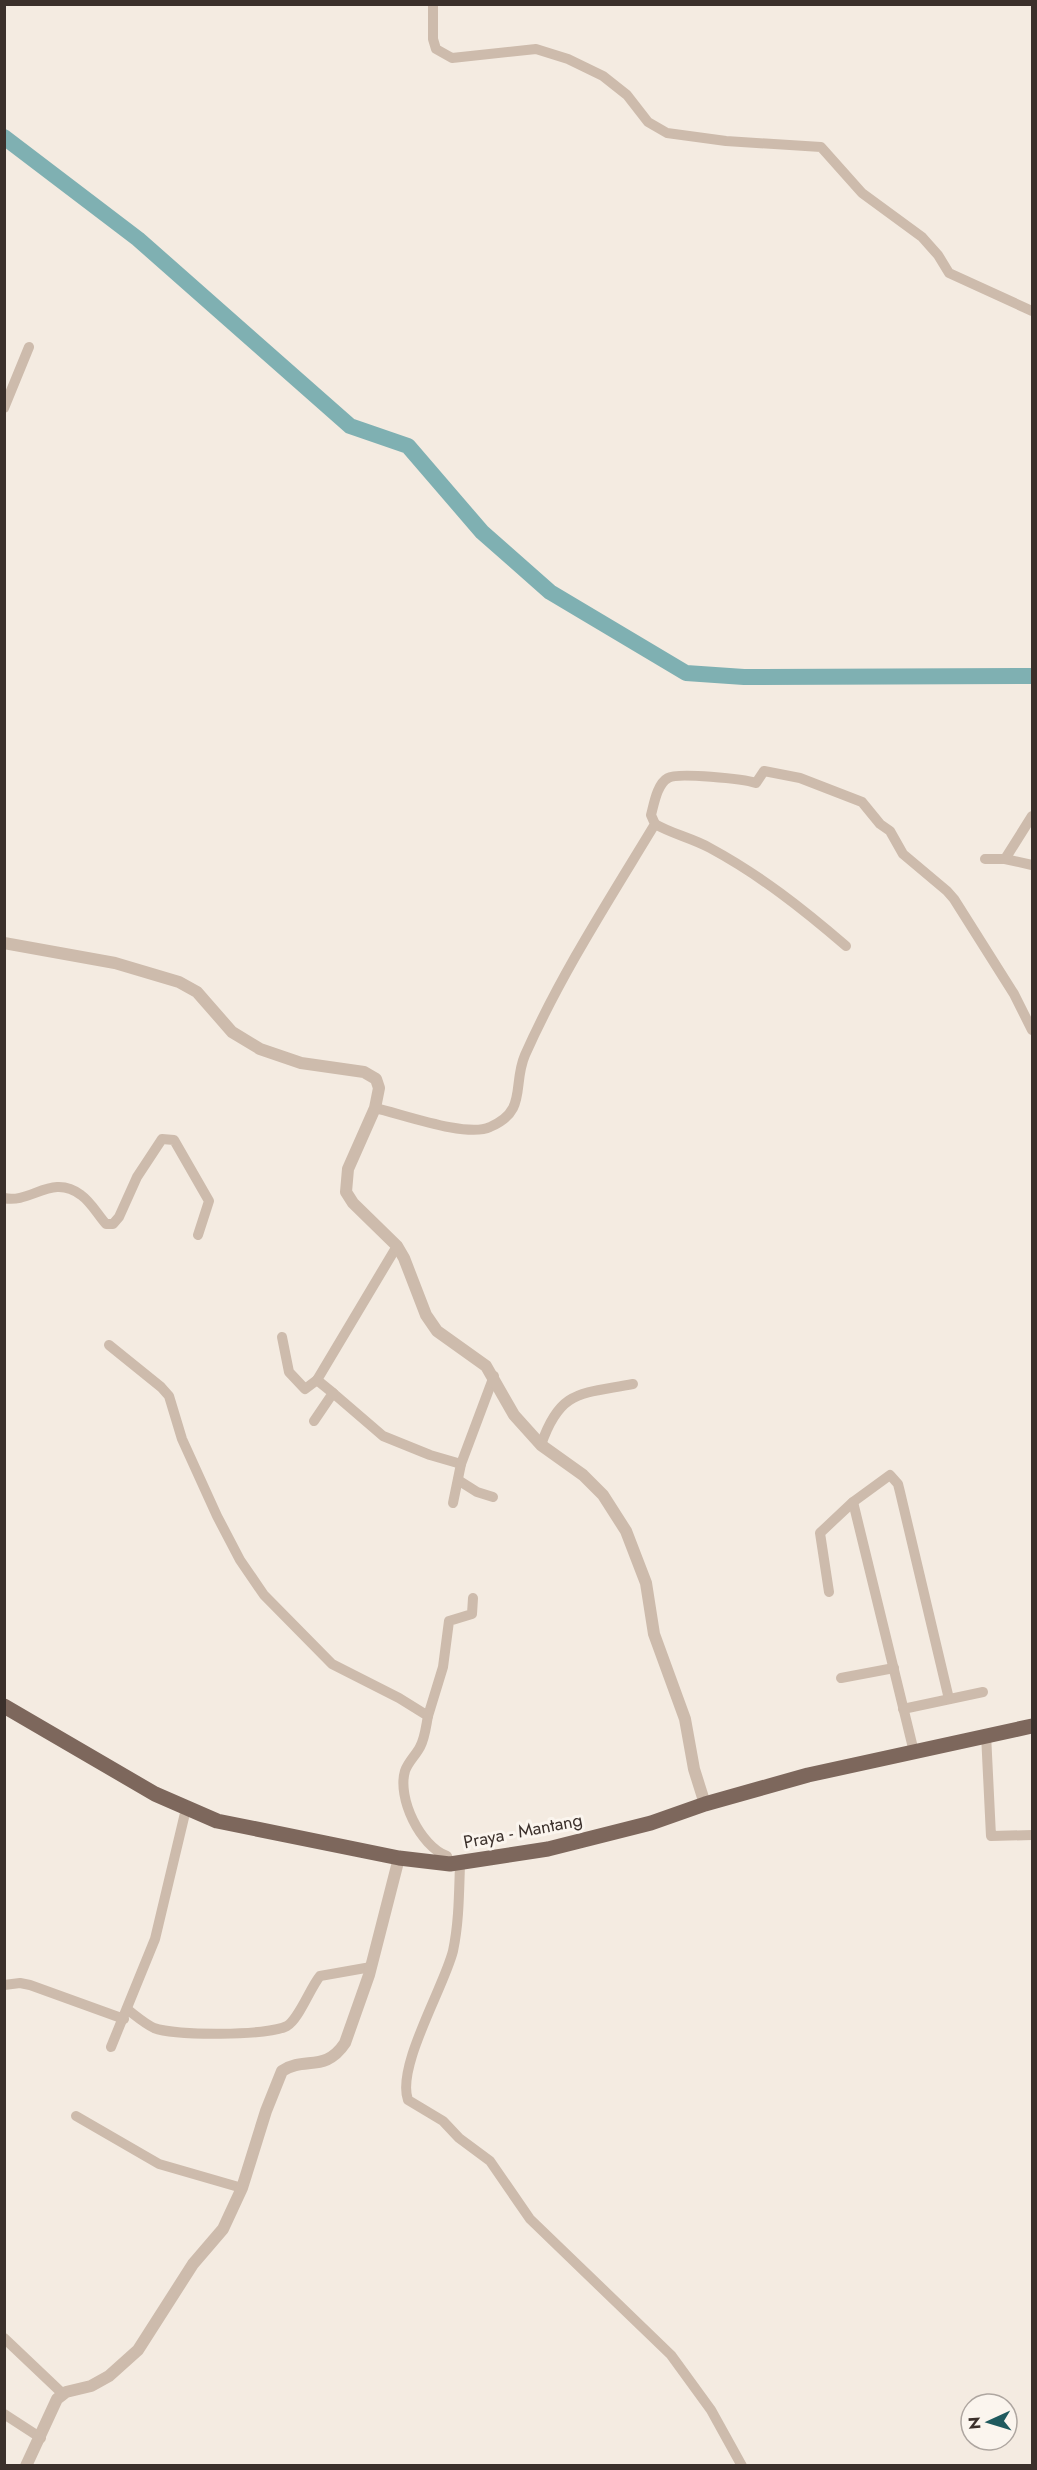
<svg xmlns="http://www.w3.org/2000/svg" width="1037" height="2470" font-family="Jost,sans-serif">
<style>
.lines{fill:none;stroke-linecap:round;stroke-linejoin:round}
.river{stroke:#7fb0b2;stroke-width:16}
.minor{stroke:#cdbbac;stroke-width:10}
.tertiary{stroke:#cdbbac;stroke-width:12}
.primary{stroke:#7d675c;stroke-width:15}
.labels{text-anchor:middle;stroke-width:6;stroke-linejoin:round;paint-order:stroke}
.street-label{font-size:18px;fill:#3b302b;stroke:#fbf5ee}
</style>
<rect width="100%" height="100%" fill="#f4ebe1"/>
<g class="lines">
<polyline class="river" points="4,137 138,239 350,426 408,446 482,532 550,592 686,673 744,677 1032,676"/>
<g class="minor">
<polyline points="433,4 433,39 436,49 452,58 536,49 568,59 603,76 627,95 648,122 667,133 726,141 821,147 862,193 922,237 938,255 949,273 1032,311"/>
<polyline points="4,408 29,347"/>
<path d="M 655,824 C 672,834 692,838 710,848 C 760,875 803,909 846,946"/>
<polyline points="985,859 1005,859 1032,865"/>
<polyline points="1005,859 1032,816"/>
<path d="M 375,1108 C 402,1114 467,1138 490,1127 C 528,1111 512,1085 525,1055 C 561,974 609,900 655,824 L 651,815 C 654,804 657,784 668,778 C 677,772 744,779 756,783 L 764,771 L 800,778 L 862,802 L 880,824 L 890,831 L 903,854 L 947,891 L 954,899 L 1014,994 L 1032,1030"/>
<path d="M 4,1198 C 31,1204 52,1173 81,1195 C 91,1202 98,1215 106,1224 L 113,1224 L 119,1217 L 137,1177 L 162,1139 L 174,1140 L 209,1201 L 198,1235"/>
<polyline points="282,1337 289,1372 305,1389 317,1380"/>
<path d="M 109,1345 L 161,1387 L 169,1396 L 182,1439 L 217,1516 L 240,1560 L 264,1595 L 332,1664 L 399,1698 L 428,1716 C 426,1726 425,1738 420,1747 C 416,1755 408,1762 405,1771 C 397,1798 420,1846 447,1856 L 450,1864"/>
<polyline points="333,1393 383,1436 430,1455 461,1464"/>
<polyline points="314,1421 333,1393 317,1380 397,1246"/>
<path d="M 541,1445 C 560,1389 581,1394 633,1384"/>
<polyline points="458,1480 477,1492 493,1497"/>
<polyline points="853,1502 914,1752"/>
<polyline points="453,1503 461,1464 494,1376"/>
<polyline points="829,1592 820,1533 853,1502 890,1475 898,1484 900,1492 949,1699"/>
<polyline points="841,1678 894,1668"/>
<polyline points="903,1709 983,1692"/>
<polyline points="428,1716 443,1667 449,1621 472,1614 473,1598"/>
<polyline points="986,1734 991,1836 1032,1835"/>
<path d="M 460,1864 C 459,1893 459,1923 453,1951 C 444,1987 396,2067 408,2100 L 443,2121 L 459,2138 L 490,2161 L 530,2219 L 671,2355 L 711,2410 L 742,2466"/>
<polyline points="4,1985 20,1983 30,1985 124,2019"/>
<path d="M 128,2010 C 136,2016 145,2024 154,2028 C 175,2036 268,2036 287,2026 C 299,2019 310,1988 320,1976 L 371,1967"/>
<polyline points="111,2047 155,1939 186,1809"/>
<polyline points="76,2116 159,2164 242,2188"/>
<polyline points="4,2338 63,2394"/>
<polyline points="4,2414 41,2438"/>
</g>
<g class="tertiary">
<polyline points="4,943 115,963 179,982 197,992 232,1032 260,1049 301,1063 364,1072 376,1079 379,1088 375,1108 348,1169 346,1192 353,1203 397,1246 404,1258 426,1315 437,1331 486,1366 514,1415 541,1445 583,1475 603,1495 626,1531 646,1583 654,1634 685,1719 694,1769 705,1804"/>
<path d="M 26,2466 L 57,2399 L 66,2392 L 91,2386 L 109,2376 L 138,2350 L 193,2264 L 223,2229 L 242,2188 L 266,2111 L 282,2071 C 305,2056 325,2073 345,2043 L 369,1975 L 399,1858"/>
</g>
<polyline class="primary" points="4,1706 155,1794 217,1821 399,1858 450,1864 548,1849 651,1823 705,1804 808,1775 1032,1726"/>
</g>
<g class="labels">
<g class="street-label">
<text transform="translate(523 1831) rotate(-11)" y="6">Praya - Mantang</text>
</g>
</g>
<rect width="1037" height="2470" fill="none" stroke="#3b302b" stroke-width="12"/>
<g transform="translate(989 2422) rotate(266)"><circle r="28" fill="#fbf5ee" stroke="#aea6a0" stroke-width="1.5"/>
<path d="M0-4.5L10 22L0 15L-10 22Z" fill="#1f5a5e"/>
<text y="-9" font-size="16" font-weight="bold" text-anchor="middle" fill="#3b302b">N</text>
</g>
</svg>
